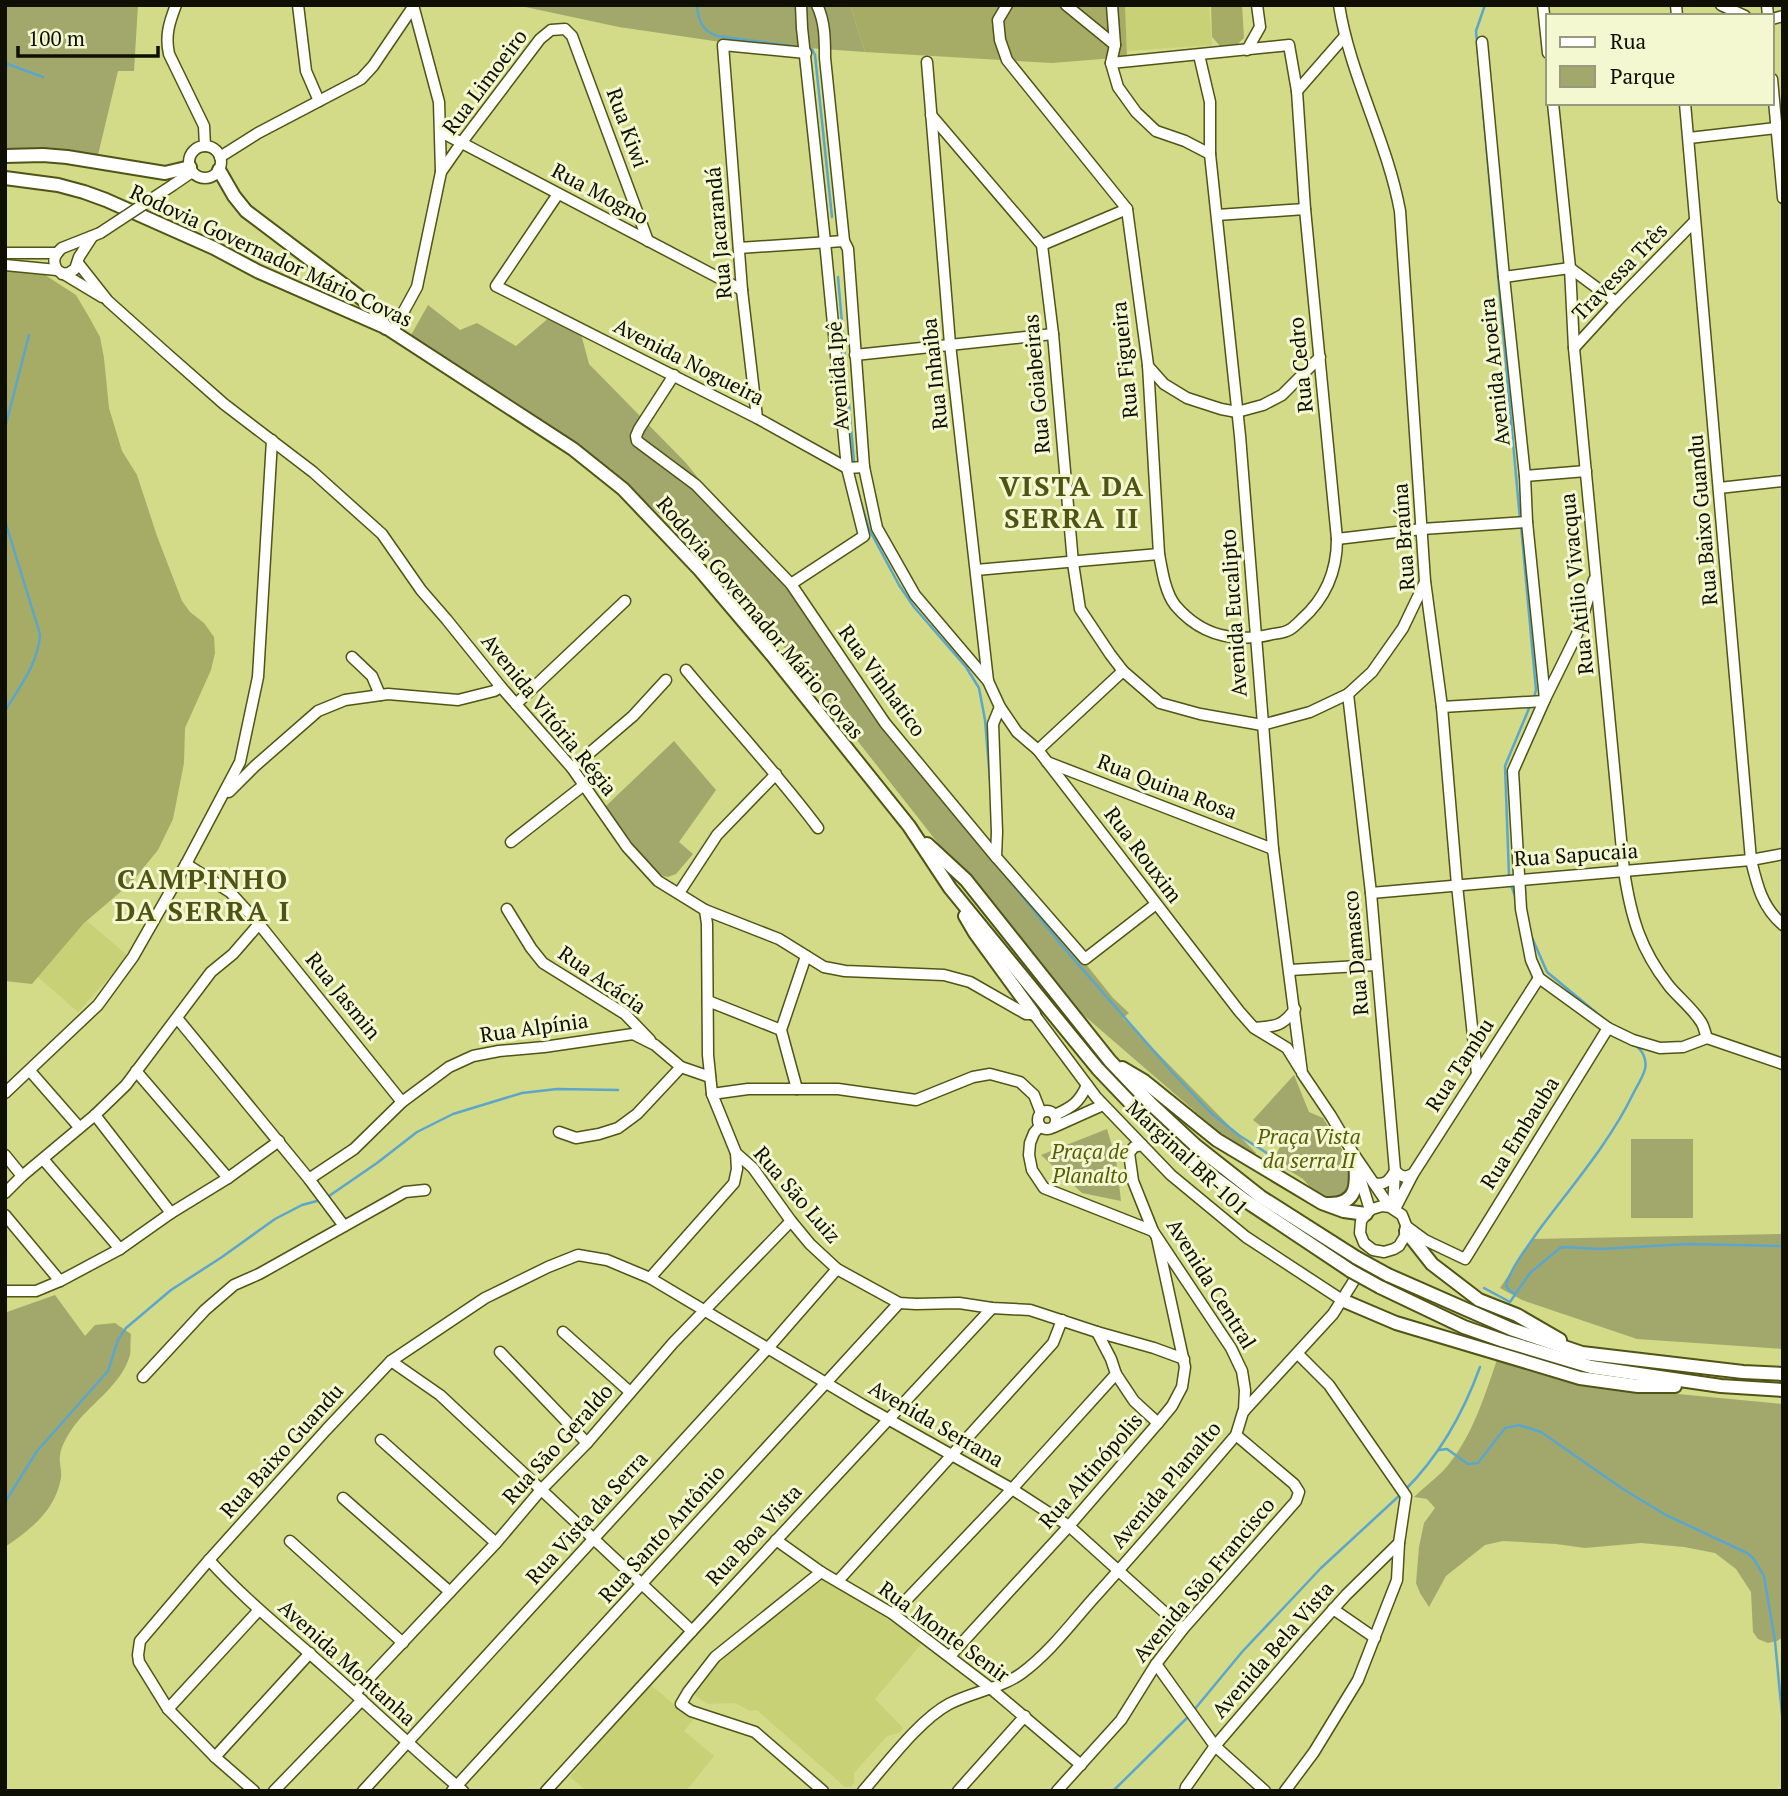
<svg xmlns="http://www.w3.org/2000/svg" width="1788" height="1796" font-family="'PT Serif',serif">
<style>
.built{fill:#c9d177}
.green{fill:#a2a86c}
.forest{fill:#a6ac66}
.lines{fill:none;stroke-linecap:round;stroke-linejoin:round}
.stream{stroke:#5ca6cc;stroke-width:2.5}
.minor-casing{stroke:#505415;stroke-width:13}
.major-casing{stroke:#505415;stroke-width:16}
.minor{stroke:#fff;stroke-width:10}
.major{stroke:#fff;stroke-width:12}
.minor-bridge-casing{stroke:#505415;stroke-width:13;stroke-linecap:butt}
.major-bridge-casing{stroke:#505415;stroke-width:16;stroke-linecap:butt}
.minor-bridge{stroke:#fff;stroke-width:10}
.major-bridge{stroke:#fff;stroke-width:12}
.labels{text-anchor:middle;stroke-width:6;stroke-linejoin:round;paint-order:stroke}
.street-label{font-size:21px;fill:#0e0f00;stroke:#f3f8d0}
.park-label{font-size:21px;font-style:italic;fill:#585c07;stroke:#f3f8d0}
.district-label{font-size:28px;font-weight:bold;letter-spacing:2px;fill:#4f5313;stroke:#f3f8d0}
</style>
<rect width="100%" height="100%" fill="#d3da88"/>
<g class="built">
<polygon points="1124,5 1209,5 1212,45 1127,51"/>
<polygon points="86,920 128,956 78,1012 37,976"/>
<polygon points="823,1574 922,1643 875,1699 903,1728 901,1732 887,1736 854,1773 854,1783 851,1787 845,1787 757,1710 750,1711 735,1703 708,1704 696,1696 694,1691 715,1663"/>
<polygon points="648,1683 693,1720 684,1731 714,1756 686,1791 587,1791 570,1777"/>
</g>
<g class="green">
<polygon points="5,5 138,5 134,71 118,71 98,155 5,153"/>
<polygon points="516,5 850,5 865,52 721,42 619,27"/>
<polygon points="428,305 460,330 477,323 516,346 551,316 581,334 589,364 686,463 1113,998 1129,1013 1123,1018 1256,1153 1249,1158 1044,981 923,824 779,641 737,591 691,542 617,476 564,435 509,398 410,337"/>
<polygon points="674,741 716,790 679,842 693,854 676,874 668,877 663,876 650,865 641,855 605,807"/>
<polygon points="1294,1075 1309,1112 1323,1118 1347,1158 1352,1176 1350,1184 1344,1193 1334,1198 1324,1198 1318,1196 1303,1179 1273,1161 1282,1143 1253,1120"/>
<polygon points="1107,1129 1116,1159 1121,1201 1082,1193 1041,1155"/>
<rect x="1631" y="1139" width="62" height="79"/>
<polygon points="1783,1234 1783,1349 1637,1339 1522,1300 1500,1288 1532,1239"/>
<path d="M 55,1295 L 85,1336 L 95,1325 L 115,1323 L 131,1334 C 130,1341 131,1349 130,1355 C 121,1387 87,1405 70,1432 C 66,1438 60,1449 60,1456 C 59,1463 62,1471 61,1478 C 55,1511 31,1529 5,1547 L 5,1315 L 7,1312 Z"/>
<path d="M 1498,1357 L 1594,1386 L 1783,1404 L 1783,1637 L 1777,1641 L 1768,1643 L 1758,1639 L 1753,1632 L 1751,1592 L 1736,1569 L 1715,1553 L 1684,1547 L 1641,1543 L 1585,1548 L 1556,1544 L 1503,1541 L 1485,1545 L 1446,1576 L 1429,1607 L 1420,1593 L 1416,1583 L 1419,1547 L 1424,1523 L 1435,1508 L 1427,1499 L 1414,1497 C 1423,1488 1434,1480 1443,1471 C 1472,1439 1484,1397 1498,1357 Z"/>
</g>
<g class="forest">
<polygon points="850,5 1125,5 1127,57 1052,63 865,52"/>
<polygon points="1211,5 1242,5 1244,38 1233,48 1222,48 1212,37"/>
<polygon points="5,268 42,273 76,295 89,317 100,337 104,358 109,408 122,451 137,475 157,536 182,601 190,612 204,623 214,637 215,653 211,670 185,728 184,763 173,819 158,850 131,883 84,923 32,984 5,981"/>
</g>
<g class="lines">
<g class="stream">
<path d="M 697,5 C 698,20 702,31 717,36 L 792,46"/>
<polyline points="1485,5 1476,31 1520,520"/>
<polyline points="812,49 815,55 832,217"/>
<polyline points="5,63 43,77"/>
<polyline points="838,277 854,462"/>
<polyline points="5,428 29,335"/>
<polyline points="858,492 869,529 899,585 914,607 966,667 979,688 985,720 990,780"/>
<path d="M 5,521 L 40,634 C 39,662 19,688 5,711"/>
<polyline points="1521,526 1536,690 1534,697"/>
<polyline points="997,865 1064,948 1173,1073 1211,1113 1240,1136 1270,1155"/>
<polyline points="1509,876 1505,766 1530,706"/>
<polyline points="1511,885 1516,899"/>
<polyline points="1530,933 1547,972 1604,1019"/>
<polyline points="329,1196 377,1163 417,1132 453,1114 522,1093 557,1089 618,1090"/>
<polyline points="1484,1288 1510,1302 1530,1273 1560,1248 1563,1247 1600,1249 1688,1244 1783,1246"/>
<path d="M 1515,1294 L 1509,1290 L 1506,1285 C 1512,1266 1528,1246 1539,1230 C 1571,1187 1610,1142 1633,1094 C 1637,1086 1643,1077 1645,1069 C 1647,1060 1643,1051 1636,1046"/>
<polyline points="1439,1450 1447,1449 1468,1464 1478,1463 1505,1428 1519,1425 1541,1432 1623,1489 1666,1515 1747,1553 1753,1558 1764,1576 1775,1641 1783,1725"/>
<path d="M 1405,1490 C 1440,1455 1463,1414 1480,1367"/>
<polyline points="5,1502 37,1451 108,1371 118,1340 126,1328 171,1290 222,1257 275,1219 302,1205 317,1201"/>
<polyline points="1194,1710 1242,1652 1321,1568 1400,1495"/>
<polyline points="1113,1791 1190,1715"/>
</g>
<g class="minor-casing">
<g id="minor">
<path d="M 176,5 C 169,23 165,36 169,54 L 204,126 L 205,146"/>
<polyline points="298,5 306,71 319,101"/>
<path d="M 817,5 C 825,22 825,39 825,58 L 844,241 L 848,249 L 864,467 L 877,528 L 915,595 L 988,681 L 1000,707 L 1017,732 L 1038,750 L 1239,1011 L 1254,1028 L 1287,1048 L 1300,1069"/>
<path d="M 1007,5 L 998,20 L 1000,40 L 1007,60 L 1127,209 L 1148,365 L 1159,554 C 1162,570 1165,592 1175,605 C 1202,637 1235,643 1273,634 C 1278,633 1284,633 1289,630 C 1293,628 1298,623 1301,620 C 1325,599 1337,571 1337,539 L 1305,209 L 1297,91 L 1289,45 L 1111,63 L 1118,87 L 1136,112 L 1156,131 L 1185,141 L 1210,154"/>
<polyline points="1066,5 1115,45"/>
<path d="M 1339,5 C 1350,76 1387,140 1400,211 L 1425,581 L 1442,707 L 1457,885 L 1477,1074"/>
<polyline points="1543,5 1548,53"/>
<polyline points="1676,5 1677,16"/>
<polyline points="1721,5 1745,16"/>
<polyline points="1767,5 1768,16"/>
<polyline points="1772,19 1783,16"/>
<polyline points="1482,42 1504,277 1525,476 1527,522 1545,699"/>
<polyline points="1247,50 1260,27 1257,5"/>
<polyline points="1199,55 1210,102 1210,154 1240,436 1273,849 1302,1073 1331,1116 1353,1153 1390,1207 1402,1215 1406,1225 1405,1236 1399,1246 1394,1249 1384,1252 1373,1250 1364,1243 1360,1233 1361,1221 1366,1214 1372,1209 1382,1206 1390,1207"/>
<polyline points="927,62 950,344 988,681"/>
<polyline points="1111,63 1115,45 1112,5"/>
<polyline points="1772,79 1783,198"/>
<polyline points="1297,91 1345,36"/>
<path d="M 1553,103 L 1570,268 L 1574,348 L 1624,871 C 1631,917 1640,949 1669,986 C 1679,998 1693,1009 1701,1022 C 1704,1026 1705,1033 1707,1038"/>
<path d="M 1685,103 L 1751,860 C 1757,885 1762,907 1783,925"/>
<polyline points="931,115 1042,245 1053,334 1073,563 1080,609 1110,654 1123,671 1160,703 1200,714 1262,725 1310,712 1348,694 1372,672 1403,628 1425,582"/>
<polyline points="441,132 742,290"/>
<polyline points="1689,138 1776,128 1783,126"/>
<circle cx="205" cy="162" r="16"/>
<polyline points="220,157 258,133 361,79 373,66 413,7"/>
<polyline points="441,172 462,142 540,39 551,30 565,29 572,36 648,241"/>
<polyline points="173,185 192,172"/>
<polyline points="558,194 496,286 757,418 847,468 864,467"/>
<polyline points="1217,215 1305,209"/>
<polyline points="1042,245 1127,209"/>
<polyline points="739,248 844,241"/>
<polyline points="5,253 57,253"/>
<polyline points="78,263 108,301 165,352 224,404 313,472 382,534 421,590 447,620 501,687 572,768 627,847 658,881 705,910 779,939 824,967 845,971 944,975 970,982 1026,1014 1034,1014 1096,1097 1171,1175 1246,1237 1342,1300"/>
<polyline points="5,265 57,270 102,297"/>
<path d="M 57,270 C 52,261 54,255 62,248 L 100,233"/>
<polyline points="62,274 69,273 75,269 79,257 92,237"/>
<polyline points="1504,277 1570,268 1616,302"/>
<polyline points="393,331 417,287 441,172 439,102 413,5"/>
<polyline points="1574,348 1616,302 1694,222"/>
<polyline points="855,355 1053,334"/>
<polyline points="1148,366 1164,384 1187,398 1221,409 1237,412 1263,405 1282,395 1320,357"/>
<polyline points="674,375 639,429 636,436 637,441 696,485 791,584 885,723 996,857 1085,959 1156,904"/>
<polyline points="757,418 742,290 723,45 806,53"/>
<polyline points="1525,476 1586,471"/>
<polyline points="1719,488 1783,481"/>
<polyline points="1337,539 1422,529 1527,522"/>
<polyline points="976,570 1159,554"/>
<polyline points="1594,580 1577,634 1545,699 1513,771 1521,909 1531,960 1539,978 1608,1028 1633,1040 1660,1048 1683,1047 1707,1038 1783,1064"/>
<polyline points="791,584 864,536 847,468 825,242 802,28 801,5"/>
<polyline points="352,657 372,676 380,695"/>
<path d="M 686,670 C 730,723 777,773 818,828"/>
<polyline points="1348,694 1371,893 1395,1171 1393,1208"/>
<polyline points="516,704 625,601"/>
<polyline points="1442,707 1544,701"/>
<polyline points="1038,750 1123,671"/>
<polyline points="1047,762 1273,849"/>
<polyline points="572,768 633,716 666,680"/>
<polyline points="229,792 255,766 318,711 345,700 388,694 458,700 494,691 501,687"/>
<polyline points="511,842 584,785"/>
<polyline points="996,857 997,832 993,724 1000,707"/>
<polyline points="186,864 230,892 259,924 402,1102"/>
<polyline points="679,893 717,835 776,774"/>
<polyline points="1371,893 1751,860 1783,854"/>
<polyline points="507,909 531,948 543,963 625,1014 650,1040"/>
<polyline points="705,910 707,924 708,1055 712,1094 736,1153 753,1168 791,1221 810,1244 837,1269 899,1303 916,1304 959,1303 992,1308 1030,1310 1097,1332 1154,1348 1184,1359"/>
<polyline points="1290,970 1376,965"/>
<polyline points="708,1001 781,1030"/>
<polyline points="177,1018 309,1179 344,1226"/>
<path d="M 1255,1028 C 1275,1026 1282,1027 1295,1009"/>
<polyline points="30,1071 79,1127"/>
<polyline points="136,1071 228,1178"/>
<polyline points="797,1089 781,1030 806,956"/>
<polyline points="5,1093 98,1005 133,957 186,864 240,762 258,677 272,440"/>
<polyline points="712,1094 748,1089 838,1089 916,1100 973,1077 990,1074 1020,1082 1034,1095 1041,1113"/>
<circle cx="1047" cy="1120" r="9"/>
<polyline points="95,1115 171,1213"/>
<path d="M 1055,1115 C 1072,1107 1079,1103 1087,1085"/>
<polyline points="1040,1126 1034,1133 1030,1143 1029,1155 1032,1170 1044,1188 1153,1231"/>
<polyline points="1054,1127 1103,1105"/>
<polyline points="559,1132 576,1138 599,1134 618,1128 637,1114 681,1067"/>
<polyline points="1142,1145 1134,1147 1129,1153 1133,1181 1153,1231 1231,1348 1242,1371 1245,1390 1244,1411"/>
<polyline points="5,1155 22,1176"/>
<polyline points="43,1159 120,1249"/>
<polyline points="1358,1171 1370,1210"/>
<polyline points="309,1179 354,1149 402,1102 449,1067 473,1056 499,1051 544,1047 633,1034 655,1045 681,1067 710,1077"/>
<path d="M 1374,1183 C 1385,1186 1390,1180 1395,1171 L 1400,1175 L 1405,1177 L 1413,1174"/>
<polyline points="5,1193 22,1176 95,1115 126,1085 211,972 233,954 259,924"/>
<polyline points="1395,1209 1413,1174 1539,978"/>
<polyline points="5,1215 60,1281"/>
<polyline points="1406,1226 1425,1240 1465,1259 1608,1028"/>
<polyline points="650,1278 734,1183 737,1169 736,1153"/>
<polyline points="5,1291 36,1291 60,1281 120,1249 171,1213 228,1178 279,1141"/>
<polyline points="563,1332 630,1392"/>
<polyline points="500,1352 587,1443"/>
<polyline points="391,1361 440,1395 692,1631"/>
<polyline points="1116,1374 1134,1401 1158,1423"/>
<polyline points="143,1377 205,1310 234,1285 259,1274 405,1192 425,1190"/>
<polyline points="381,1440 496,1543"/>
<polyline points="343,1498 450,1592"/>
<polyline points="776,1540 821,1572 893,1614 989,1687 1081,1765"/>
<polyline points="290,1541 403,1643"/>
<path d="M 209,1560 C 245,1600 287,1633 327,1669 C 373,1709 416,1752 463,1791"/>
<polyline points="821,1572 715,1657 688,1692 681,1704 691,1711 755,1732 823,1791"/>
<polyline points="838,1581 1053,1343 1062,1320"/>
<polyline points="1333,1609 1375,1638"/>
<polyline points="893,1614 1012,1489 1116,1374 1111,1359 1097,1332"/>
<polyline points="950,1656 1069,1526 1158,1423 1172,1406 1182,1387 1185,1367 1157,1238"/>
<polyline points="1156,1664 1215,1746 1265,1791"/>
<polyline points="355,1693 496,1543 540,1491 587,1443 673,1343 791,1221"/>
<polyline points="168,1709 259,1610"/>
<polyline points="215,1757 310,1653"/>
<polyline points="254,1791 215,1757 168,1709 139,1662 138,1655 140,1641 209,1560 326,1430 391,1361 485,1298 548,1267 578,1255 607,1260 650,1278 863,1405 1012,1489 1069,1526 1183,1629"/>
<polyline points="274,1791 362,1700"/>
<polyline points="363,1791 769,1347 837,1269"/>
<polyline points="452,1791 899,1303"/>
<polyline points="546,1791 692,1631 992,1308"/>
<path d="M 863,1791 C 886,1765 919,1720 949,1704 C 972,1692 1002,1688 1022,1673 C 1049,1653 1070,1625 1092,1600 C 1141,1546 1188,1491 1236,1435 L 1243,1412 L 1333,1314 L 1360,1271"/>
<polyline points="958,1791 1025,1716"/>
<polyline points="1057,1791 1121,1720 1156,1664 1183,1629 1296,1501 1299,1492 1294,1484 1236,1435"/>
<polyline points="1185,1791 1186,1787 1215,1746 1304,1642 1346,1595 1399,1543"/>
<polyline points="1285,1791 1314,1752 1358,1680 1397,1580 1399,1543 1406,1496 1329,1385 1298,1354"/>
</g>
</g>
<g class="major-casing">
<g id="major">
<polyline points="5,156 43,155 67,157 165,173 190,167"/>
<polyline points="219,170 234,196 246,211 373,307 386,328"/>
<polyline points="5,178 58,185 84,192 106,200 214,248 257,271 387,328 573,449 623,489 700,570 772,655 909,826 950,888 1098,1069 1141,1114 1187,1157 1246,1201 1351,1271"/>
<polyline points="927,844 966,880 1110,1061 1151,1104 1195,1145 1261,1197 1357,1258"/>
<polyline points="965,916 975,933 1034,1014"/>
<polyline points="1122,1068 1144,1081 1217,1140 1322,1203 1344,1211 1366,1214"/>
<path d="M 1328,1204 C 1359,1205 1357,1182 1355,1160"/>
<polyline points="1406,1231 1432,1264 1479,1300 1517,1315 1560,1340"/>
<polyline points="1388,1275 1511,1329 1582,1353 1743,1372 1783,1374"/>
<polyline points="1380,1287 1464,1327 1504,1341 1591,1367 1721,1386 1783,1390"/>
<polyline points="1342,1300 1396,1323 1580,1378 1638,1386 1675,1386"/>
</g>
</g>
<use href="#minor" class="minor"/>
<use href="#major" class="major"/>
<g class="minor-bridge-casing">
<polyline id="minor-bridge" points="100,233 173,185"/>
</g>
<g class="major-bridge-casing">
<g id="major-bridge">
<polyline points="1357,1258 1388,1275"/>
<polyline points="1351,1271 1380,1287"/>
</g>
</g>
<use href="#minor-bridge" class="minor-bridge"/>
<use href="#major-bridge" class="major-bridge"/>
</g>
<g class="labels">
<g class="street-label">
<text transform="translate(485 82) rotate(-53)" y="7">Rua Limoeiro</text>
<text transform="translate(627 128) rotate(70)" y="7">Rua Kiwi</text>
<text transform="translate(600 194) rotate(28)" y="7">Rua Mogno</text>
<text transform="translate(719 233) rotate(-95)" y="7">Rua Jacarandá</text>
<text transform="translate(271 256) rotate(25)" y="7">Rodovia Governador Mário Covas</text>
<text transform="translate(1620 272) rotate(-46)" y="7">Travessa Três</text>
<text transform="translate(1125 360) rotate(-96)" y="7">Rua Figueira</text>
<text transform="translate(689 362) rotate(27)" y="7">Avenida Nogueira</text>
<text transform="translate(1301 365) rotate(-96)" y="7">Rua Cedro</text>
<text transform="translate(1495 372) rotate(-96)" y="7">Avenida Aroeira</text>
<text transform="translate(935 374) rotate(-96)" y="7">Rua Inhaiba</text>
<text transform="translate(838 376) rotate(-94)" y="7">Avenida Ipê</text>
<text transform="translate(1037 384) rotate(-95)" y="7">Rua Goiabeiras</text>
<text transform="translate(1703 520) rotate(-95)" y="7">Rua Baixo Guandu</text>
<text transform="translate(1404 537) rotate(-94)" y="7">Rua Braúna</text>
<text transform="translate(1577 584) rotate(-96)" y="7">Rua Atilio Vivacqua</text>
<text transform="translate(1234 613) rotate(-94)" y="7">Avenida Eucalipto</text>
<text transform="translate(760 618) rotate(50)" y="7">Rodovia Governador Mário Covas</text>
<text transform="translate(882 681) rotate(54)" y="7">Rua Vinhatico</text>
<text transform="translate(549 715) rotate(51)" y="7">Avenida Vitória Régia</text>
<text transform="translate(1167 787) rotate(21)" y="7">Rua Quina Rosa</text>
<text transform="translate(1143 855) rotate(53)" y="7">Rua Rouxim</text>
<text transform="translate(1576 855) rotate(-4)" y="7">Rua Sapucaia</text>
<text transform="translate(1356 953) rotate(-95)" y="7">Rua Damasco</text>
<text transform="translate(602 980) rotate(35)" y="7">Rua Acácia</text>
<text transform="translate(343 996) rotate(51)" y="7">Rua Jasmin</text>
<text transform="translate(534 1028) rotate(-8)" y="7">Rua Alpínia</text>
<text transform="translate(1460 1065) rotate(-57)" y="7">Rua Tambu</text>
<text transform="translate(1520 1133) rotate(-58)" y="7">Rua Embauba</text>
<text transform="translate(1187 1158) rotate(43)" y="7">Marginal BR-101</text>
<text transform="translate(797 1195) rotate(49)" y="7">Rua São Luiz</text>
<text transform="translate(1211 1284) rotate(58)" y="7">Avenida Central</text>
<text transform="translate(936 1424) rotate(30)" y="7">Avenida Serrana</text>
<text transform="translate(558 1444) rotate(-48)" y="7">Rua São Geraldo</text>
<text transform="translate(282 1451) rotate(-48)" y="7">Rua Baixo Guandu</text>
<text transform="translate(1091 1471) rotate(-49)" y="7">Rua Altinópolis</text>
<text transform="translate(1166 1485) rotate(-50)" y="7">Avenida Planalto</text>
<text transform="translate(587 1518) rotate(-48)" y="7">Rua Vista da Serra</text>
<text transform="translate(662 1534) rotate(-48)" y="7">Rua Santo Antônio</text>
<text transform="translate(754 1535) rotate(-47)" y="7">Rua Boa Vista</text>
<text transform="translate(1204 1580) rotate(-50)" y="7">Avenida São Francisco</text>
<text transform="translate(944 1632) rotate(36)" y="7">Rua Monte Senir</text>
<text transform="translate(1273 1650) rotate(-49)" y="7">Avenida Bela Vista</text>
<text transform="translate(347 1663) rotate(42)" y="7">Avenida Montanha</text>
</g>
<g class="park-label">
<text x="1309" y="1144">Praça Vista<tspan x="1309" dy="24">da serra II</tspan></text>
<text x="1090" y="1159">Praça de<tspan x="1090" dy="24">Planalto</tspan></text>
</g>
<g class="district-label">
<text x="1072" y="496">VISTA DA<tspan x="1072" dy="32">SERRA II</tspan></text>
<text x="203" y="889">CAMPINHO<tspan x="203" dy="32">DA SERRA I</tspan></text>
</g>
</g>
<rect width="1788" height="1796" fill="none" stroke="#0e0f00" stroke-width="14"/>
<rect x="1546" y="14" width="228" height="91" fill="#f3f8d0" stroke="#979b7d" stroke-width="2"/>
<rect x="1560" y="37" width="35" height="10" fill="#ffffff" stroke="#979b7d" stroke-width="2"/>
<text x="1610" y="49" font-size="21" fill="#0e0f00">Rua</text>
<rect x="1560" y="66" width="35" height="21" fill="#a2a86c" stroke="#979b7d" stroke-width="2"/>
<text x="1610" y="84" font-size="21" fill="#0e0f00">Parque</text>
<path d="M18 46v10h140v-10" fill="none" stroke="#0e0f00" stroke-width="3.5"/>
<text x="28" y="46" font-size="21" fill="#0e0f00" stroke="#f3f8d0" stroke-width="5" paint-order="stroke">100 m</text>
</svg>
